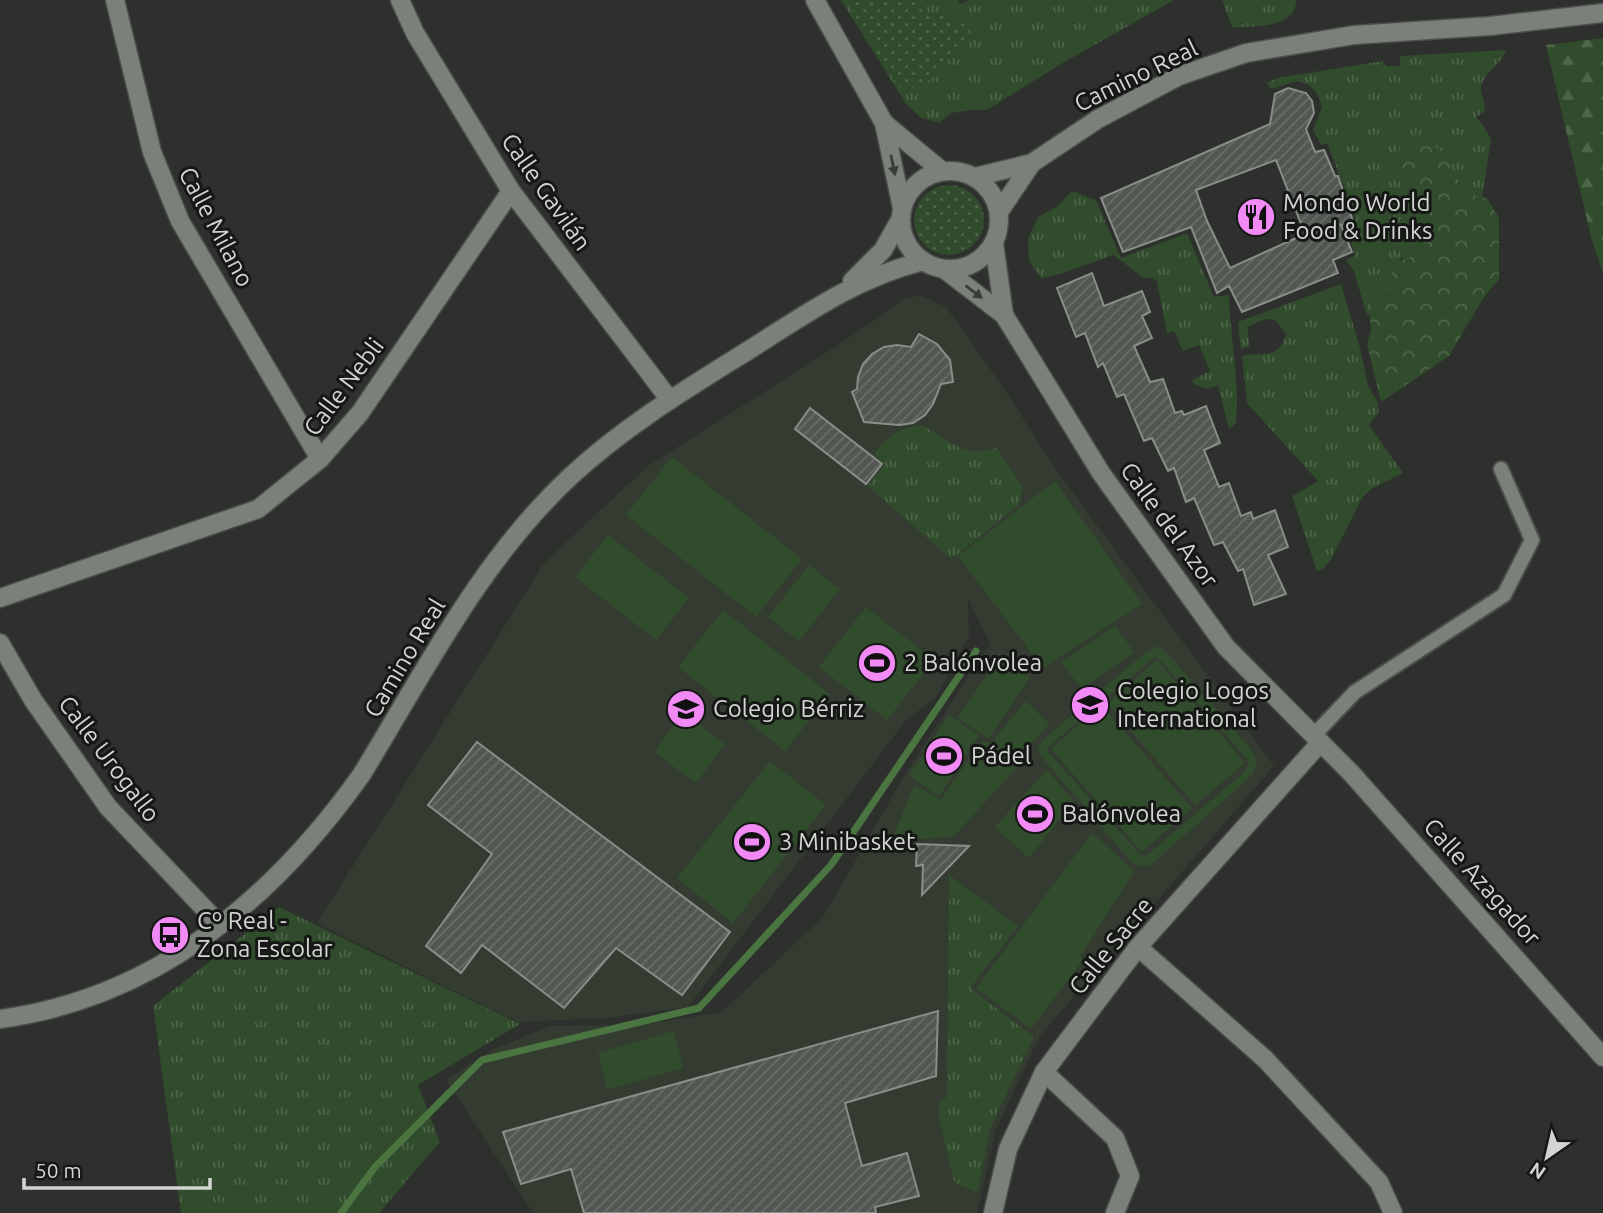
<svg xmlns="http://www.w3.org/2000/svg" width="1603" height="1213" font-family="Ubuntu,sans-serif">
<style>
.built{fill:#343c32}
.grass{fill:url(#grass-tufts)}
.forest{fill:url(#forest-firs)}
.park{fill:url(#park-crowns)}
.garden{fill:url(#garden-dots)}
.pitch{fill:#314c2c;fill-rule:evenodd}
.lines{fill:none;stroke-linecap:round;stroke-linejoin:round}
.stream{stroke:#4a7541;stroke-width:7}
.building{fill:url(#building-hatch);stroke:#8a8e89;stroke-width:2;fill-rule:evenodd}
.lane-casing{stroke:#4a4d49;stroke-width:18}
.street-casing{stroke:#4a4d49;stroke-width:21}
.secondary-casing{stroke:#4a4d49;stroke-width:21}
.lane{stroke:#7c807b;stroke-width:14}
.street{stroke:#7c807b;stroke-width:18}
.secondary{stroke:#7c807b;stroke-width:18}
.oneway{fill:#3a3c39}
.labels{text-anchor:middle;stroke-width:6;stroke-linejoin:round;paint-order:stroke}
.street-label{font-size:24px;fill:#d3d5d3;stroke:#161816}
.poi-label{font-size:24px;fill:#d3d5d3;stroke:#161816;text-anchor:start}
</style>
<defs>
<pattern id="grass-tufts" width="24" height="20" patternUnits="userSpaceOnUse" patternTransform="scale(1.75)"><rect width="24" height="20" fill="#314c2c"/><path d="M3 7l-1-3M5 7V3M7 7l1-3M15 17l-1-3M17 17v-4M19 17l1-3" fill="none" stroke="#4e654a"/></pattern>
<pattern id="forest-firs" width="22" height="20" patternUnits="userSpaceOnUse" patternTransform="scale(1.75)"><rect width="22" height="20" fill="#314c2c"/><path d="M5 1l3.5 6h-7zM16 11l3.5 6h-7z" fill="#4e654a"/></pattern>
<pattern id="park-crowns" width="20" height="18" patternUnits="userSpaceOnUse" patternTransform="scale(1.75)"><rect width="20" height="18" fill="#314c2c"/><path d="M2 6a3 3 0 1 1 6 0M12 15a3 3 0 1 1 6 0" fill="none" stroke="#4e654a"/></pattern>
<pattern id="garden-dots" width="8" height="8" patternUnits="userSpaceOnUse" patternTransform="scale(1.75)"><rect width="8" height="8" fill="#314c2c"/><path d="M2 2h.1M6 6h.1" fill="none" stroke="#4e654a" stroke-width="1.8" stroke-linecap="round"/></pattern>
<pattern id="building-hatch" width="6" height="6" patternUnits="userSpaceOnUse" patternTransform="scale(1.75)"><rect width="6" height="6" fill="#525752"/><path d="M-1 1l2-2M0 6l6-6M5 7l2-2" fill="none" stroke="#6a6e6a"/></pattern>
</defs>
<rect width="100%" height="100%" fill="#2d302c"/>
<polygon class="built" points="920,295 946,307 1005,390 1057,471 1274,766 1039,1037 995,1132 977,1213 533,1213 446,1080 493,1049 550,1026 640,1025 722,1012 823,917 903,778 990,643 968,599 969,636 935,699 907,719 688,1007 607,1018 517,1022 317,923 545,562 648,466 835,347 905,299"/>
<g class="grass">
<polygon points="841,0 958,0 960,4 969,0 1174,0 1061,64 987,110 972,110 951,113 939,123 920,117 906,104"/>
<path d="M 1222,0 L 1296,0 C 1297,28 1253,27 1232,27 Z"/>
<path d="M 1506,50 C 1501,64 1487,71 1482,83 C 1478,93 1486,101 1485,111 L 1476,117 L 1483,125 L 1491,140 L 1481,203 L 1427,199 L 1428,249 L 1419,260 L 1401,258 L 1394,268 L 1393,294 L 1380,296 L 1373,304 L 1374,311 L 1367,316 L 1354,271 L 1346,260 L 1355,256 L 1347,227 L 1356,223 L 1350,200 L 1342,200 L 1340,196 L 1345,190 L 1327,143 L 1321,145 L 1313,130 L 1322,107 L 1317,93 L 1309,85 L 1297,81 L 1270,89 L 1267,83 L 1277,78 L 1383,61 L 1386,66 L 1400,66 L 1400,56 Z"/>
<path d="M 1072,191 L 1096,200 L 1121,258 L 1187,233 L 1214,297 L 1229,295 C 1230,338 1240,380 1236,423 L 1229,429 L 1218,385 L 1208,389 L 1194,384 L 1192,380 L 1210,371 L 1199,345 L 1183,351 L 1174,331 L 1167,333 L 1157,281 L 1153,278 L 1143,278 L 1114,255 L 1057,275 L 1041,278 L 1029,261 L 1028,239 L 1038,217 L 1057,207 Z"/>
<path d="M 1341,284 L 1360,348 L 1368,385 L 1377,401 L 1379,411 L 1369,425 L 1403,473 L 1371,489 L 1362,498 L 1330,561 L 1323,569 L 1317,571 L 1292,496 L 1318,481 L 1247,403 L 1242,356 C 1264,351 1277,361 1286,335 C 1274,314 1269,316 1248,327 L 1249,347 L 1241,349 L 1238,322 Z"/>
<path d="M 922,425 C 952,442 962,458 997,448 L 1023,488 L 1019,505 L 951,559 L 868,486 L 884,464 L 874,454 C 891,433 895,430 922,425 Z"/>
<polygon points="949,875 1018,926 970,988 1034,1037 990,1128 978,1193 954,1182 939,1119 939,1102 947,1097"/>
<polygon points="279,907 520,1024 418,1085 440,1142 379,1213 181,1213 153,1006"/>
</g>
<polygon class="forest" points="1603,38 1603,273 1592,241 1546,45"/>
<polygon class="park" points="1416,134 1447,155 1465,196 1472,195 1487,198 1499,218 1499,279 1484,297 1449,356 1381,402 1367,344 1371,330 1369,311 1382,292 1390,290 1393,263 1414,256 1424,249 1423,202 1391,164 1405,139"/>
<g class="garden">
<path d="M 845,0 L 919,0 L 932,16 L 944,13 L 970,28 L 971,40 L 965,49 C 948,50 943,71 931,79 C 922,84 912,86 904,92 L 892,77 Z"/>
<circle cx="949" cy="220" r="35"/>
</g>
<g class="pitch">
<polygon points="672,457 802,559 756,617 626,515"/>
<polygon points="1055,481 1142,604 1043,668 958,556"/>
<polygon points="608,535 689,598 656,640 575,577"/>
<polygon points="809,565 840,589 799,641 768,617"/>
<polygon points="866,607 934,660 887,720 819,667"/>
<polygon points="723,610 830,694 785,751 678,667"/>
<polygon points="1115,626 1134,652 1082,689 1061,662"/>
<path d="M 1159,646 L 1170,656 L 1249,747 C 1258,760 1259,767 1248,779 L 1151,865 L 1145,867 L 1132,863 L 1040,755 L 1038,747 L 1043,740 L 1147,651 ZM 1155,657 L 1163,663 L 1248,760 L 1248,766 L 1241,775 L 1146,856 L 1140,854 L 1048,752 L 1048,747 Z"/>
<polygon points="999,657 1030,677 989,739 958,718"/>
<polygon points="1157,660 1245,763 1195,805 1107,703"/>
<path d="M 1026,701 L 1050,725 C 1038,735 1027,746 1023,761 L 953,837 C 932,837 911,842 892,840 L 914,785 L 941,799 L 982,741 L 991,743 Z"/>
<polygon points="1101,705 1192,808 1142,852 1051,749"/>
<polygon points="683,713 725,744 696,783 654,752"/>
<polygon points="949,715 979,735 939,796 909,776"/>
<polygon points="770,761 826,805 733,923 677,878"/>
<polygon points="1047,770 1074,801 1029,858 995,827"/>
<polygon points="1092,833 1134,871 1080,957 1083,960 1031,1029 976,988"/>
<polygon points="674,1031 683,1068 607,1090 598,1053"/>
</g>
<g class="lines">
<polyline class="stream" points="341,1213 375,1167 482,1060 699,1008 831,865 976,651"/>
</g>
<g class="building">
<path d="M 1288,88 L 1306,93 L 1312,101 L 1314,113 L 1306,129 L 1315,152 L 1324,150 L 1335,176 L 1338,176 L 1353,221 L 1341,225 L 1352,252 L 1333,260 L 1338,273 L 1242,312 L 1229,286 L 1217,293 L 1191,227 L 1123,252 L 1101,198 L 1270,124 L 1275,94 ZM 1276,160 L 1305,234 L 1230,268 L 1207,221 L 1196,190 Z"/>
<polygon points="1092,273 1104,306 1142,291 1150,312 1142,316 1152,338 1134,346 1150,382 1163,379 1175,413 1182,411 1184,415 1206,406 1220,443 1204,450 1219,487 1229,483 1241,516 1251,512 1253,519 1275,510 1288,547 1268,555 1286,594 1254,605 1243,569 1238,571 1223,542 1214,545 1194,498 1186,502 1174,468 1168,471 1152,438 1144,441 1124,394 1117,397 1103,363 1098,367 1085,333 1076,337 1057,288"/>
<polygon points="919,334 937,344 950,360 953,382 941,384 933,404 925,415 913,423 899,425 864,422 852,392 857,389 858,377 863,364 872,354 884,347 897,345 911,347"/>
<polygon points="810,408 882,464 866,484 795,429"/>
<polygon points="477,742 730,932 682,995 616,948 564,1008 482,945 461,973 426,946 492,854 428,805"/>
<polygon points="917,844 969,846 922,895 923,865 916,866"/>
<polygon points="938,1011 936,1076 845,1103 862,1166 907,1153 919,1196 875,1207 876,1213 584,1213 571,1169 521,1184 503,1132"/>
</g>
<g class="lines">
<g class="lane-casing">
<polyline id="lane" points="1313,736 1355,692 1504,595 1532,540 1501,469"/>
</g>
<g class="street-casing">
<g id="street">
<polyline points="115,0 152,152 180,221 320,459"/>
<polyline points="400,0 415,33 511,191 670,400"/>
<polyline points="815,0 884,123 902,208"/>
<polyline points="884,123 942,171"/>
<polyline points="994,243 1004,315"/>
<polyline points="944,269 1004,315 1101,473 1226,647 1352,774 1603,1057"/>
<polyline points="852,281 883,250 900,220"/>
<polyline points="0,598 258,509 320,459 360,413 511,191"/>
<polyline points="0,643 33,700 108,807 220,925"/>
<polyline points="1138,947 1265,1059 1379,1182 1393,1213"/>
<path d="M 0,1019 C 156,998 274,898 362,774 C 425,671 482,558 572,475 C 625,426 688,388 749,350 C 806,314 856,278 923,261"/>
<polyline points="1044,1072 1115,1138 1130,1176 1115,1213"/>
<polyline points="993,1213 1008,1149 1044,1072 1138,947 1320,743"/>
</g>
</g>
<g class="secondary-casing">
<g id="secondary">
<circle cx="950" cy="220" r="49"/>
<polyline points="975,177 1032,163 1098,119 1179,76 1246,53 1354,35 1490,26 1603,13"/>
<polyline points="999,212 1032,163"/>
</g>
</g>
<use href="#lane" class="lane"/>
<use href="#street" class="street"/>
<use href="#secondary" class="secondary"/>
</g>
<defs><path id="oneway-solid" d="M-6-.8H1V-3.2L6.5 0L1 3.2V.8H-6Z" transform="scale(1.75)"/></defs>
<g class="oneway">
<use href="#oneway-solid" transform="translate(893 165) rotate(78)"/>
<use href="#oneway-solid" transform="translate(974 292) rotate(37)"/>
</g>
<defs>
<g id="restaurant-disc" transform="scale(2.0125)"><circle r="9.5" fill="#f18af4" stroke="#161816"/><path d="M-5-6h1v4h1v-4h1v4h1v-4h1v5L-1.5 .5V6h-2V.5L-5-1ZM5-6V6H3V1.5H1.5Q1.5-4 5-6Z" fill="#111"/></g>
<g id="stadium-disc" transform="scale(2.0125)"><circle r="9.5" fill="#f18af4" stroke="#161816"/><path d="M0-5a6.5 5 0 1 0 0 10a6.5 5 0 1 0 0-10ZM-3.5-1.8h7v3.6h-7Z" fill="#111"/></g>
<g id="school-disc" transform="scale(2.0125)"><circle r="9.5" fill="#f18af4" stroke="#161816"/><path d="M0-5L7-2L0 1L-7-2ZM-4 1L0 2.5L4 1V4Q0 6-4 4Z" fill="#111"/></g>
<g id="bus-disc" transform="scale(2.0125)"><circle r="9.5" fill="#f18af4" stroke="#161816"/><path d="M-5-6H5V4H4V6H2V4H-2V6H-4V4H-5ZM-3.5-4V0h7V-4ZM-3.5 1.2v1.5H-2V1.2ZM2 1.2v1.5H3.5V1.2Z" fill="#111"/></g>
</defs>
<g fill-rule="evenodd">
<use href="#restaurant-disc" x="1256" y="217"/>
<use href="#stadium-disc" x="877" y="663"/>
<use href="#school-disc" x="1090" y="705"/>
<use href="#school-disc" x="686" y="709"/>
<use href="#stadium-disc" x="944" y="756"/>
<use href="#stadium-disc" x="1035" y="814"/>
<use href="#stadium-disc" x="752" y="842"/>
<use href="#bus-disc" x="170" y="935"/>
</g>
<g class="labels">
<g class="street-label">
<text transform="translate(1136 76) rotate(-26)" y="8">Camino Real</text>
<text transform="translate(546 192) rotate(55)" y="8">Calle Gavilán</text>
<text transform="translate(216 227) rotate(62)" y="8">Calle Milano</text>
<text transform="translate(344 387) rotate(-53)" y="8">Calle Nebli</text>
<text transform="translate(1169 525) rotate(54)" y="8">Calle del Azor</text>
<text transform="translate(405 658) rotate(-59)" y="8">Camino Real</text>
<text transform="translate(109 759) rotate(53)" y="8">Calle Urogallo</text>
<text transform="translate(1482 882) rotate(48)" y="8">Calle Azagador</text>
<text transform="translate(1111 946) rotate(-51)" y="8">Calle Sacre</text>
</g>
<g class="poi-label">
<text x="1283" y="211">Mondo World<tspan x="1283" dy="28">Food &amp; Drinks</tspan></text>
<text x="904" y="671">2 Balónvolea</text>
<text x="1117" y="699">Colegio Logos<tspan x="1117" dy="28">International</tspan></text>
<text x="713" y="717">Colegio Bérriz</text>
<text x="971" y="764">Pádel</text>
<text x="1062" y="822">Balónvolea</text>
<text x="779" y="850">3 Minibasket</text>
<text x="197" y="929">Cº Real -<tspan x="197" dy="28">Zona Escolar</tspan></text>
</g>
</g>
<g transform="translate(1547 1157) rotate(214)" stroke="#161816" stroke-width="5" paint-order="stroke">
<path d="M0-5L12 26L0 18L-12 26Z" fill="#d3d5d3"/>
<text y="-10" font-size="19" font-weight="bold" text-anchor="middle" fill="#d3d5d3">N</text>
</g>
<path d="M24 1178v10h186v-10" fill="none" stroke="#d3d5d3" stroke-width="3.5"/>
<text x="35" y="1178" font-size="21" fill="#d3d5d3" stroke="#161816" stroke-width="5" paint-order="stroke">50 m</text>
</svg>
